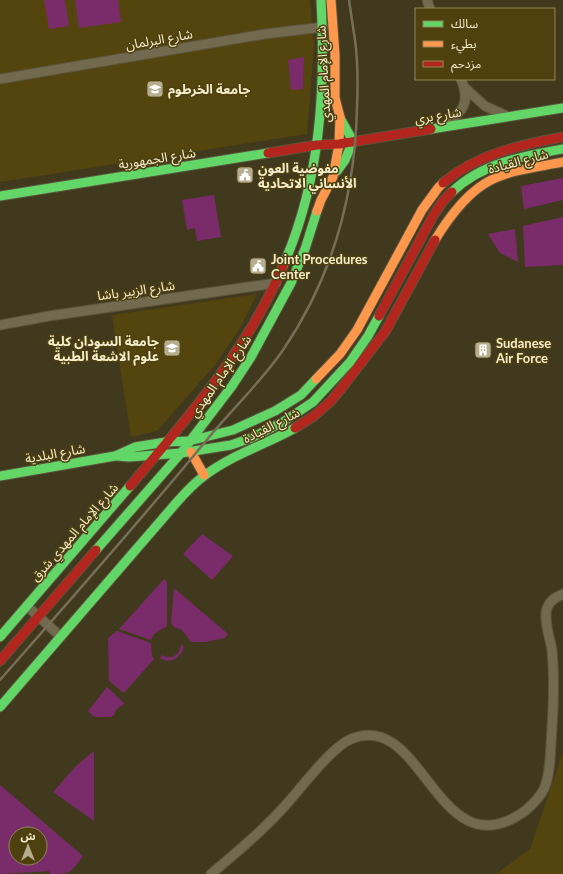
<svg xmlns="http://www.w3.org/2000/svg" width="563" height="874" font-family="Lato,'Noto Sans Arabic',sans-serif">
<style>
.built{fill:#53450d}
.green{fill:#7a2c6a;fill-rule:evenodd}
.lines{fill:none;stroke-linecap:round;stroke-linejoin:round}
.street-casing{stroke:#5b543c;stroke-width:11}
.fast-casing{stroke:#5b543c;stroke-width:11}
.slow-casing{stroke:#5b543c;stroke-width:11}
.jam-casing{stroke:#5b543c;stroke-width:11}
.street{stroke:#716a4e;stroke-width:9}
.fast{stroke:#63d668;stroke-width:9}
.slow{stroke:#ff974d;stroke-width:9}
.jam{stroke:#b3261e;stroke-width:9}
.rail{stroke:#766f58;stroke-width:2.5}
.labels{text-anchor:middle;stroke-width:3;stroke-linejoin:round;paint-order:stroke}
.street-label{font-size:13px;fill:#f6edcd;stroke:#4e410f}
.poi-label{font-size:13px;font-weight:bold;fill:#f6edcd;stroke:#4e410f;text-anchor:start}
</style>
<rect width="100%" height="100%" fill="#40391d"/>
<g class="built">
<polygon points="0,0 310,0 314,45 307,134 0,182"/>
<polygon points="257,294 239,330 214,366 157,431 131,437 112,315"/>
<polygon points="563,754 563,874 496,874 530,849 562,755"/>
</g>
<g class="green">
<polygon points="44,0 65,0 69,26 49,29"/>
<polygon points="75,0 118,0 121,22 79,28"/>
<polygon points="304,57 303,89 291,90 288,60"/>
<polygon points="563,178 563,200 524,209 521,186"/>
<polygon points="214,195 221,237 197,241 195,228 187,230 182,200"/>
<polygon points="563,217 563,265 525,267 523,226"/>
<polygon points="515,229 518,262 500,253 488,234"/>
<polygon points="202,534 233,556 212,580 183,554"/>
<polygon points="164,579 167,582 167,626 154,634 151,640 119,629"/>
<polygon points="174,588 228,634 225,638 205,642 191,642 182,630 174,627 171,623"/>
<polygon points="117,631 151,643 152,655 154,659 124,693 109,681 108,638"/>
<path d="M 181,645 L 184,646 C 182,657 171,665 160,658 L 162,655 C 172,660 179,656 181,645 Z"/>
<path d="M 107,687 L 125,704 C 120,706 115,709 114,715 L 111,717 L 94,717 L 88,711 Z"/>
<polygon points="94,751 94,821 53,792 76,766"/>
<path d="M 0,785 L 83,856 C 70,873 72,874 50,874 L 49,871 L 0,874 ZM 16,834 L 40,834 L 40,858 L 16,858 Z"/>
</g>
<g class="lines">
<g class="street-casing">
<g id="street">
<polyline points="427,0 430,9"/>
<polyline points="0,79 265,34 323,27"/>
<polyline points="464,87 485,106 507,116"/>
<path d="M 445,126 C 463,111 471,103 461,79"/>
<polyline points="0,325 49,316 276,283"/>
<polyline points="27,606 60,636"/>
<path d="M 211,874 C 236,853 261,832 283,808 C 299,791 330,748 351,739 C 424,708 437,874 525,811 C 532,805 540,797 544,789 C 550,775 550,759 551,744 C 553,713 555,682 552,650 C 550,638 542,616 548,606 C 551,599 557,597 563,594"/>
</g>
</g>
<g class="fast-casing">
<g id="fast">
<polyline points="431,129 563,108"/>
<polyline points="337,171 345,160 353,141 340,118"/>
<path d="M 452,192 C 482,163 523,156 563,149"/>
<polyline points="0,196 268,153"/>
<path d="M 283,266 C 320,182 326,91 321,0"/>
<polyline points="117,456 129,457 181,453 231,445 251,438 283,422 313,402 350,362 368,336 379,316"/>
<polyline points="0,476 115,456 135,447 166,442 189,441 233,430 275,411 301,395 316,379"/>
<polyline points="96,550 181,453 232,386 251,357 291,283 305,249 317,211"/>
<polyline points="0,637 130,486"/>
<path d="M 0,707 L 177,502 C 185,493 194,483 204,476 C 231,455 265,445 295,428"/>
</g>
</g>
<g class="slow-casing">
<g id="slow">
<polyline points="317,211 321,200 333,177 339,144 340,117 335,98 335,55 331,0"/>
<path d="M 435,240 C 449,217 467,192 491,180 C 513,169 539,167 563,162"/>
<polyline points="316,379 340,354 357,330 422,210 438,188 443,183"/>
<polyline points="191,452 204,475"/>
</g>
</g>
<g class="jam-casing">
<g id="jam">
<polyline points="268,153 317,145 339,144 431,129"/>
<path d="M 443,183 C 477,154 520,145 563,137"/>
<polyline points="379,316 433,216 443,201 452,192"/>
<polyline points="295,428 314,416 331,401 344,385 385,332 435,240"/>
<path d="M 130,486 C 188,418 248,349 283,266"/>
<polyline points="0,661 96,550"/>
</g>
</g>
<use href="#street" class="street"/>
<use href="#fast" class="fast"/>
<use href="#slow" class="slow"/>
<use href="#jam" class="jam"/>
<path class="rail" d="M 0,680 C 71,599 142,519 210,436 C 234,407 262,381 283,350 C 332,278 355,195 357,108 C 358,85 358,62 355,40 C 353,26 351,13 349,0"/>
</g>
<defs>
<g id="university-square" transform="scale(0.9)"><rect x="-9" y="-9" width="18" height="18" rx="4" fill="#b6ae8f" stroke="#4e410f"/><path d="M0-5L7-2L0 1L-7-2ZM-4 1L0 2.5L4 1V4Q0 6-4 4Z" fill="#fff"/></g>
<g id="civic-square" transform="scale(0.9)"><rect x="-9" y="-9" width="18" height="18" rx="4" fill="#b6ae8f" stroke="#4e410f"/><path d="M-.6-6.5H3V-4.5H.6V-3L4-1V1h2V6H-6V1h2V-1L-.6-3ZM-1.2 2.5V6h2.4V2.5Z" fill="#fff"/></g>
<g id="building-square" transform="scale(0.9)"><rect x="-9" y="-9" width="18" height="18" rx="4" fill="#b6ae8f" stroke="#4e410f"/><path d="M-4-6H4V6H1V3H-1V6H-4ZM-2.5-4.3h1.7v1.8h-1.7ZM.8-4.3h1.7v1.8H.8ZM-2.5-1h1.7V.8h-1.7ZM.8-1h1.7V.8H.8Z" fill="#fff"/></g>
</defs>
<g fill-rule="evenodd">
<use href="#university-square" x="155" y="89"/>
<use href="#civic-square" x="245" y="175"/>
<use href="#civic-square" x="258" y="266"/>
<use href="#university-square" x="172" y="348"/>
<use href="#building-square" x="483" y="350"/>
</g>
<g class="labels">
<g class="street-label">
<text transform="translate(159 39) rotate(-10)" y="5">شارع البرلمان</text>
<text transform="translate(323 74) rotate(-93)" y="5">شارع الإمام المهدي</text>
<text transform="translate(438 115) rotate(-9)" y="5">شارع بري</text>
<text transform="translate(157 158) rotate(-9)" y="5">شارع الجمهورية</text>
<text transform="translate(518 161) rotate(-15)" y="5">شارع القيادة</text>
<text transform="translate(136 290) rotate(-8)" y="5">شارع الزبير باشا</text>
<text transform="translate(220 376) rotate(-55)" y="5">شارع الإمام المهدي</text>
<text transform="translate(271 425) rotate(-27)" y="5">شارع القيادة</text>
<text transform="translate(55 453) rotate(-10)" y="5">شارع البلدية</text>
<text transform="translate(74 532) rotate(-49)" y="5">شارع الإمام المهدي شرق</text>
</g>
<g class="poi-label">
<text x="168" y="94">جامعة الخرطوم</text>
<text x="258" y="173">مفوضية العون<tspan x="258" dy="15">الأنساني الاتحادية</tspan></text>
<text x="271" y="264">Joint Procedures<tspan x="271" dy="15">Center</tspan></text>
<text x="159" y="346" text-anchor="end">جامعة السودان كلية<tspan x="159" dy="15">علوم الاشعة الطبية</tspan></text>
<text x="496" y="348">Sudanese<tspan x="496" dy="15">Air Force</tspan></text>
</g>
</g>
<rect x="415" y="8" width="140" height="72" fill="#4e410f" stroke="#91865b"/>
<rect x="423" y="21" width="20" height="6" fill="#63d668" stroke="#91865b"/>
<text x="451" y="28" font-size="12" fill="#f6edcd">سالك</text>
<rect x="423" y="41" width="20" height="6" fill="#ff974d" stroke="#91865b"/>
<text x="451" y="48" font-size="12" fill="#f6edcd">بطيء</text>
<rect x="423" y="61" width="20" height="6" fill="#b3261e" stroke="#91865b"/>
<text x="451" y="68" font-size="12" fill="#f6edcd">مزدحم</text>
<g transform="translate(28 846)"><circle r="19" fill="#4e410f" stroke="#91865b"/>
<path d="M0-3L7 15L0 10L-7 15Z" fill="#b6ae8f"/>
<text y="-6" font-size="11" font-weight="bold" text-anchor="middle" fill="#f6edcd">ش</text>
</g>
</svg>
